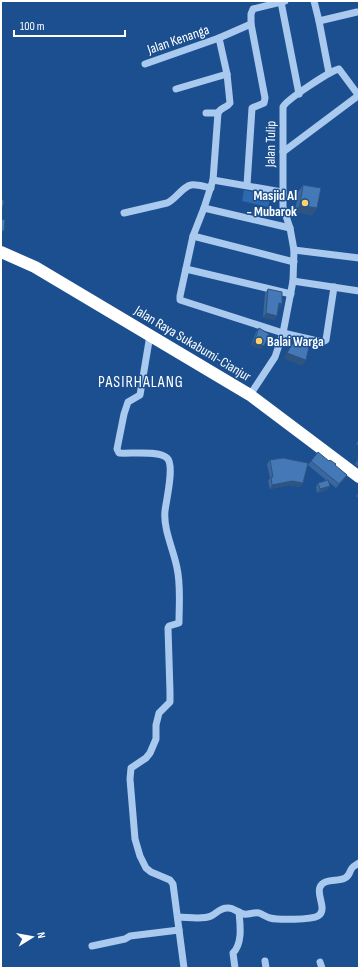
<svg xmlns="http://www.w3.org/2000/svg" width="360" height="969" font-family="'Sofia Sans Condensed',sans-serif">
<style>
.green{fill:#2e69ad}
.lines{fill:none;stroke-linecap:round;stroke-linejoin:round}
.minor{stroke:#a9c9ee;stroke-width:7}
.highway{stroke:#fff;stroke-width:12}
.wall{fill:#3a679d}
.shaded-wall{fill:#305480}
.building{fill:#4478b7;stroke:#305480}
.poi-dot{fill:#ffd166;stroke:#1b4f8f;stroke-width:1.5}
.labels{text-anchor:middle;stroke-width:3;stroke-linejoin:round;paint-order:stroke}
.street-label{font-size:14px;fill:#fff;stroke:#1b4f8f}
.poi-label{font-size:14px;font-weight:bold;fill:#fff;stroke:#1b4f8f;text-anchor:end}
.quarter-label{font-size:16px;letter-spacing:1px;fill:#fff;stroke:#1b4f8f}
</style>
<rect width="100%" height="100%" fill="#1b4f8f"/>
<polygon class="green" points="244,190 271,196 268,207 242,201"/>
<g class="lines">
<g class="minor">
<path d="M 285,1 L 253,9 L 251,14 L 251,24 L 219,38 L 227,74 L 230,103 C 227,108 221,107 218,113 L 213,180 L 204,208 L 193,236 L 180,296 L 180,300 L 283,333 L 322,342 L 326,340 L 334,287"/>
<polyline points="314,1 319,21 329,73"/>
<polyline points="281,2 299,94"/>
<polyline points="319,21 357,12"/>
<polyline points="145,64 219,38"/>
<polyline points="176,89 227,74"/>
<polyline points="206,113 218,113"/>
<polyline points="283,152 359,95"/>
<polyline points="213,180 282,192"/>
<polyline points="247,185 252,108 264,103 265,98 251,24"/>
<polyline points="204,208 290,228"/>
<path d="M 124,213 L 167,203 C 176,199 182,187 191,185 C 197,184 205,187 211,188"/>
<polyline points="193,236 294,262"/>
<polyline points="294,250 359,258"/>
<polyline points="186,269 291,294"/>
<polyline points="293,281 359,291"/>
<path d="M 150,335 L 140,395 L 128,402 L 124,414 L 117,449 L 119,453 C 130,454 159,450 167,458 C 175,465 166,501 165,511 C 163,529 174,551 177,568 C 181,585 179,605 179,623 L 169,626 L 168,628 L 170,692 L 170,702 L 159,713 L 156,725 L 156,739 L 150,753 L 146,758 L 131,768 L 130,779 L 135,839 L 140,856 L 146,868 L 151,872 L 170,880 L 173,884 L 184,968"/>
<path d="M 250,395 L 275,357 L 283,333 L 293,281 L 294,250 L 290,228 L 283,207 L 283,107 C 286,100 330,71 339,69 L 359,96"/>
<path d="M 178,917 C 188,917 202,920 211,916 C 217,913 220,908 227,908 C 234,907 237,913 244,914 C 248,915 254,912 259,913 C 262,914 266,917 270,918 C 278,920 311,920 318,916 C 328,910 316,895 320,887 C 324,878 338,882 345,878 C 350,876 349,872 352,868 C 353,866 356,865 359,863"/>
<polyline points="92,946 125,939 130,936 179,930"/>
<polyline points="265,961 266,968"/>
<polyline points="320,962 322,968"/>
<path d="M 235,968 L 233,953 C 243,943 240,924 239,912"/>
</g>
<polyline class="highway" points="1,252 35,267 250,395 359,477"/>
</g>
<g class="wall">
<polygon points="303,185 317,208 312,215 295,212 298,192"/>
<polygon points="268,289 282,304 280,307 278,307 277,316 274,320 263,317 265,293"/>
<polygon points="259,328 261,349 251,345 256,332"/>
<polygon points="359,439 359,446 356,444"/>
<polygon points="359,458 359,467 355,464"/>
<polygon points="270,460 303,483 300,487 289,485 270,489 268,481 270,478 267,464"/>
<polygon points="311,461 329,461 347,475 336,488 329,482 330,486 327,490 317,493 316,487 318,483 327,481 308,465"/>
<polygon points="359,493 359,498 356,496"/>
</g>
<g class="shaded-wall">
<polygon points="300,205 317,208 312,215 295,212"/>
<polygon points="279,303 282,304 280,307 276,307"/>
<polygon points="266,313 277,316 274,320 263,317"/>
<polygon points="254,341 264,346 261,349 251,345"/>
<polygon points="287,353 306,360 302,366 283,358"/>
<polygon points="292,481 303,483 300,487 289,485 270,489 272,485"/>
<polygon points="330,486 327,490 317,493 320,489"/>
</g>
<g class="building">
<polygon points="303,185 321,188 317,208 300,205"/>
<polygon points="1,199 4,201 1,214"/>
<polygon points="1,219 5,220 4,231 1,231"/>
<polygon points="268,289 282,292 282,304 279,303 277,316 266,313"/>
<polygon points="259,328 269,334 264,346 254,341"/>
<polygon points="294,341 309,347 306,360 287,353"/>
<polygon points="318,452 329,461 330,460 336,464 335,465 347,475 339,484 311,461"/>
<polygon points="283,458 308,463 303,483 292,481 272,485 271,477 273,477 270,460"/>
<polygon points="328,480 330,486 320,489 318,483"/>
</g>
<g class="poi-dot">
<circle cx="305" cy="203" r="4"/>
<circle cx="259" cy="341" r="4"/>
</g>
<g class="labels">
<g class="street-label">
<text transform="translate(178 39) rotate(-19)" y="5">Jalan Kenanga</text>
<text transform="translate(270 144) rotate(-89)" y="5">Jalan Tulip</text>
<text transform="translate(193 343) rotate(31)" y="5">Jalan Raya Sukabumi-Cianjur</text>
</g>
<g class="poi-label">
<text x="297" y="200">Masjid Al<tspan x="297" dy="16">- Mubarok</tspan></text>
<text x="267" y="346" text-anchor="start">Balai Warga</text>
</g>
<g class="quarter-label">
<text x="141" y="387">PASIRHALANG</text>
</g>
</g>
<rect width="360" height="969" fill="none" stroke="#ffffff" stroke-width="4"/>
<g transform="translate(32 937) rotate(79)" stroke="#1b4f8f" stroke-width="3" paint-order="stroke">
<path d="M0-3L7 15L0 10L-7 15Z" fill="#ffffff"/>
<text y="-6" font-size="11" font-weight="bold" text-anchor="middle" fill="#ffffff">N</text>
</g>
<path d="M14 30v6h111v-6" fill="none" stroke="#ffffff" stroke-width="2"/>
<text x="20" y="30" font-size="12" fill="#ffffff" stroke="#1b4f8f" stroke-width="3" paint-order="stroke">100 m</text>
</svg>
